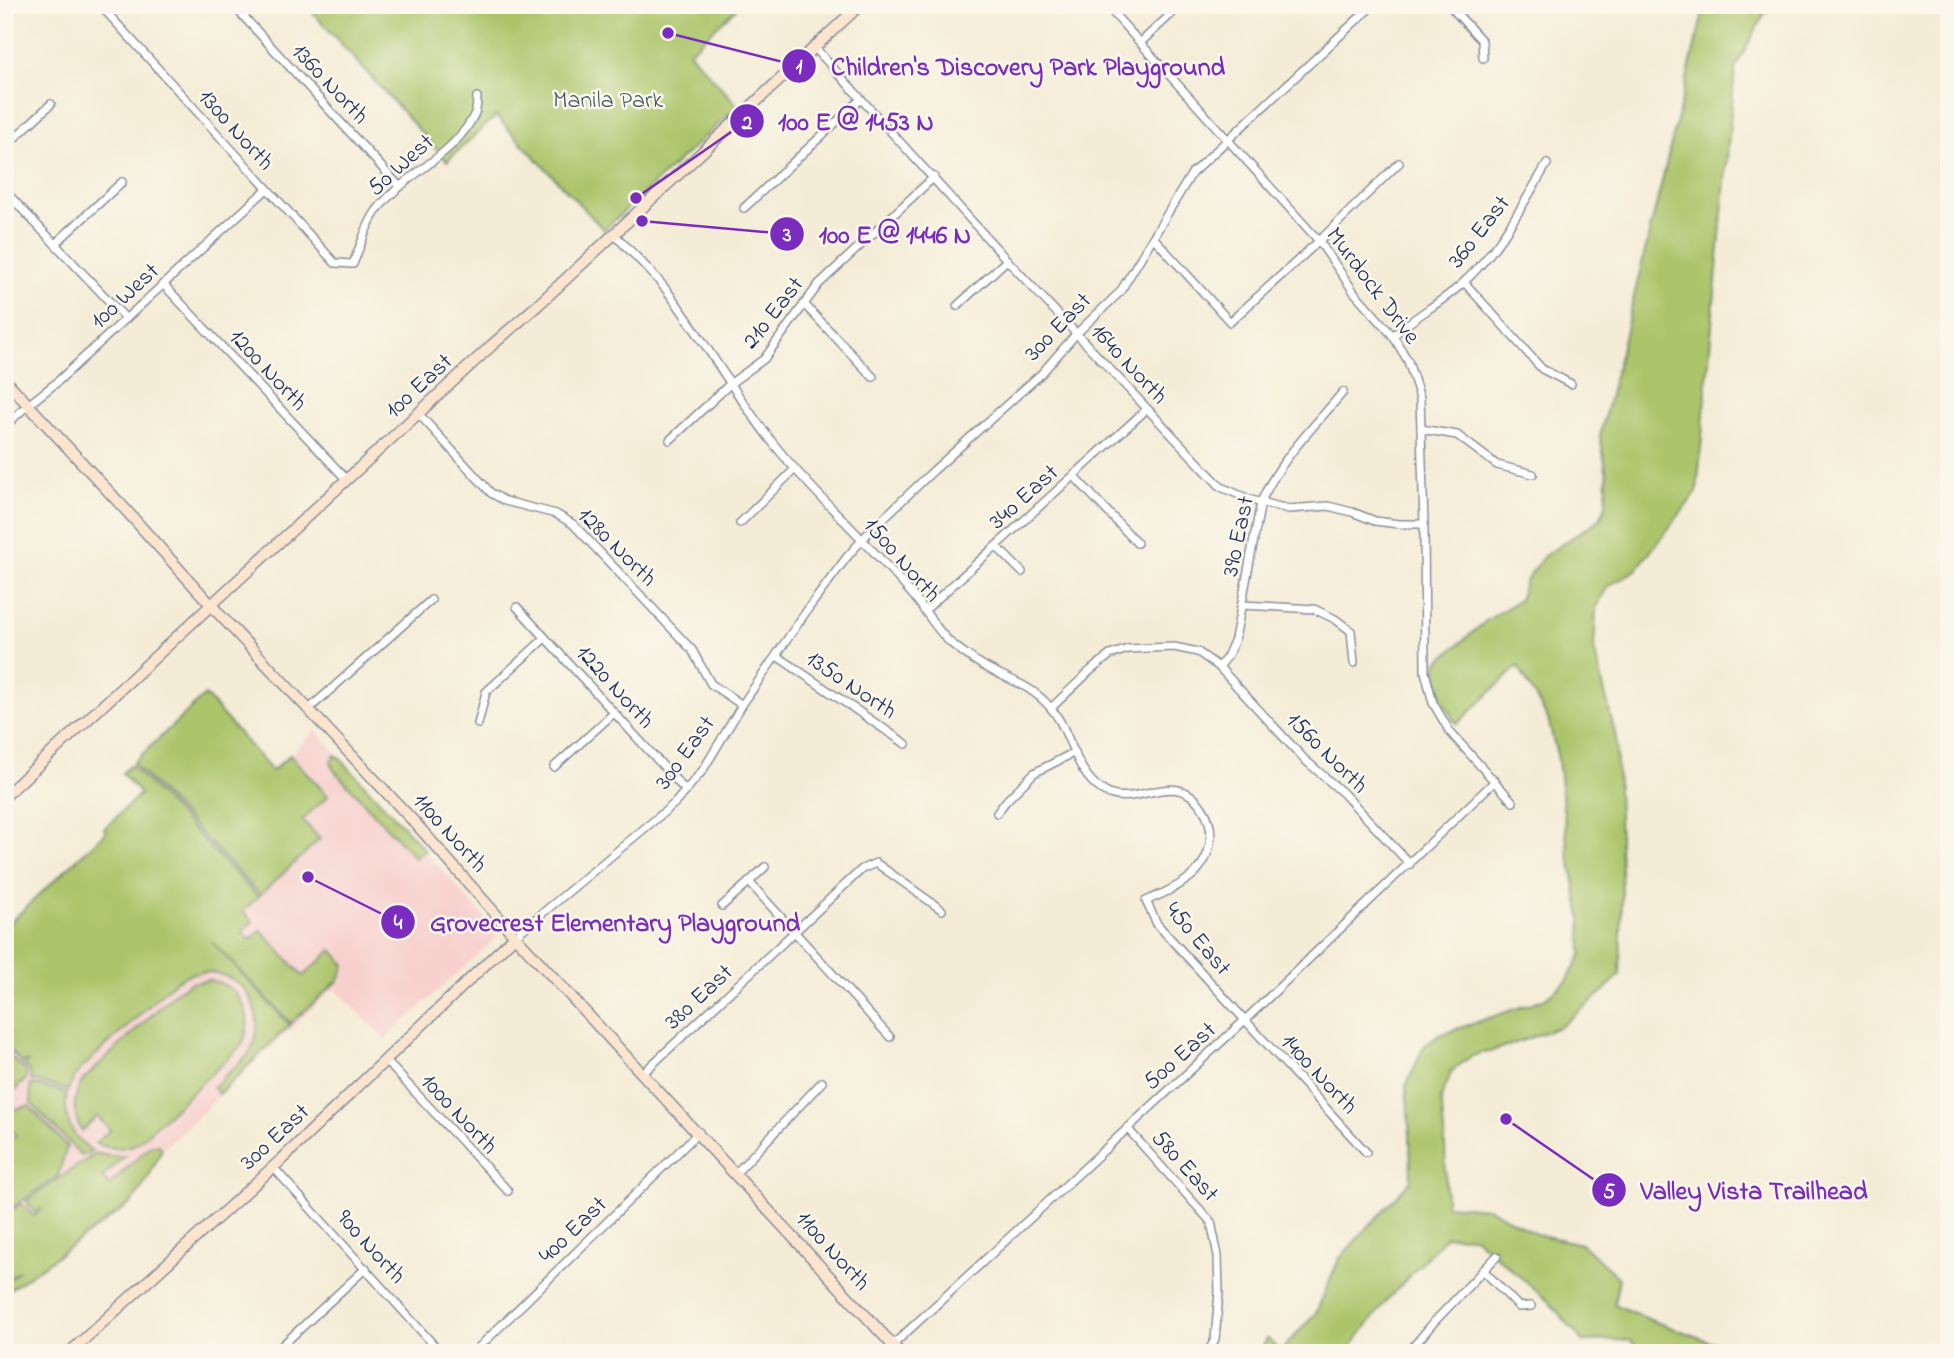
<svg xmlns="http://www.w3.org/2000/svg" width="1954" height="1358" font-family="'Indie Flower',sans-serif">
<style>
.built{fill:#f7d0ce}
.green{fill:#acc56a;stroke:#647a64;stroke-width:2}
.lines{fill:none;stroke-linecap:round;stroke-linejoin:round}
.street-casing{stroke:#888e9a;stroke-width:10}
.secondary-casing{stroke:#888e9a;stroke-width:13}
.street{stroke:#fff;stroke-width:7}
.secondary{stroke:#fbe5cf;stroke-width:10}
.labels{text-anchor:middle;stroke-width:5;stroke-linejoin:round;paint-order:stroke}
.street-label{font-size:24px;fill:#1b2f5e;stroke:#fbf7ec}
.park-label{font-size:24px;fill:#465c62;stroke:#fbf7ec}
.leader{fill:none;stroke:#7b2cbf;stroke-width:2.5}
.callout-dot{fill:#7b2cbf;stroke:#fbf7ec;stroke-width:2.5}
.mark-label{font-size:21px;text-anchor:middle;font-weight:bold;fill:#fff}
.callout-label{font-size:26px;text-anchor:middle;font-weight:bold;fill:#7b2cbf;stroke:#fbf7ec;stroke-width:5;stroke-linejoin:round;paint-order:stroke}
</style>
<rect width="100%" height="100%" fill="#fbf7ec"/>
<filter id="ink" filterUnits="userSpaceOnUse"><feTurbulence type="fractalNoise" baseFrequency=".0143" numOctaves="2"/><feDisplacementMap in="SourceGraphic" scale="14" xChannelSelector="R" yChannelSelector="G"/><feConvolveMatrix kernelMatrix="1 2 1 2 8 2 1 2 1" color-interpolation-filters="sRGB"/></filter>
<filter id="wash" filterUnits="userSpaceOnUse"><feTurbulence type="fractalNoise" baseFrequency=".00686" numOctaves="4" result="noise"/><feDisplacementMap in="SourceGraphic" scale="28" xChannelSelector="R" yChannelSelector="G"/><feGaussianBlur stdDeviation="1.57" result="paint"/><feColorMatrix in="noise" values="0 0 0 0 0 0 0 0 0 0 0 0 0 0 0 0 0 1.4 0 .05"/><feComposite in="paint" operator="in"/></filter>
<g filter="url(#wash)">
<rect width="100%" height="100%" fill="#f4ecd6"/>
<polygon class="built" points="206,696 273,771 316,730 495,929 496,938 385,1039 334,988 162,1150 149,1181 133,1204 5,1294 5,926 106,833 161,806 127,770"/>
<g class="green">
<polygon points="306,5 733,5 736,9 689,52 738,106 604,230 496,116 447,161"/>
<path d="M 1705,5 L 1769,5 L 1735,69 L 1697,492 L 1636,570 L 1607,587 L 1596,608 L 1594,649 L 1616,738 L 1622,896 L 1620,975 L 1598,996 L 1561,1026 L 1508,1046 L 1471,1056 L 1452,1071 L 1441,1097 L 1445,1143 L 1446,1205 L 1489,1208 L 1536,1234 L 1581,1244 L 1619,1278 L 1614,1304 L 1650,1320 L 1743,1353 L 1642,1353 L 1630,1340 L 1583,1341 L 1549,1302 L 1474,1237 L 1446,1236 L 1388,1299 L 1346,1353 L 1260,1353 L 1267,1338 L 1280,1352 L 1316,1313 L 1339,1259 L 1411,1180 L 1410,1135 L 1406,1086 L 1424,1046 L 1440,1035 L 1544,999 L 1567,981 L 1582,954 L 1581,916 L 1568,851 L 1558,759 L 1548,719 L 1518,666 L 1457,724 C 1441,703 1439,689 1437,663 L 1486,621 L 1519,600 L 1525,582 L 1544,556 L 1600,519 L 1606,505 L 1607,475 L 1600,436 Z"/>
<polygon points="205,695 272,771 290,755 328,796 302,820 320,839 260,895 133,763"/>
<polygon points="335,755 337,757 338,756 425,850 415,858 333,769 331,761"/>
<path d="M 131,765 L 258,897 L 243,911 L 253,922 L 242,932 L 250,940 L 261,930 L 303,976 L 332,950 L 345,965 L 339,980 L 291,1023 L 212,942 L 290,1025 L 219,1094 L 213,1087 L 248,1055 C 259,1038 260,1016 251,999 C 237,974 206,965 181,978 C 169,984 159,997 149,1006 C 127,1027 104,1047 82,1068 L 76,1074 L 68,1090 L 31,1080 L 29,1070 L 25,1066 L 28,1062 L 26,1061 L 23,1064 L 5,1045 L 5,927 L 106,832 L 104,829 L 140,794 L 122,773 Z"/>
<path d="M 208,980 C 241,985 257,1017 241,1046 L 139,1142 C 124,1150 110,1150 95,1143 L 110,1130 L 97,1116 L 82,1131 L 80,1128 C 72,1111 73,1096 83,1080 L 178,990 L 191,983 Z"/>
<polygon points="5,1052 26,1071 26,1079 5,1100 5,1086 8,1082 5,1079"/>
<path d="M 32,1084 L 67,1093 C 62,1117 72,1138 92,1151 L 82,1156 L 31,1103 L 30,1085 Z"/>
<polygon points="29,1106 67,1146 58,1176 5,1212 5,1145 16,1135 6,1124 8,1122 5,1119 5,1111"/>
<polygon points="151,1145 159,1145 162,1149 147,1180 131,1203 5,1293 5,1283 20,1270 5,1282 5,1215 21,1204 23,1205 34,1216 42,1208 36,1213 26,1201 96,1153 108,1156 125,1156 102,1177 109,1185"/>
</g>
</g>
<g filter="url(#ink)">
<g class="lines">
<g class="street-casing">
<g id="street">
<path d="M 100,5 L 335,263 L 353,264 C 360,248 365,228 375,213 C 401,175 456,156 475,113 C 477,108 477,102 477,97"/>
<polyline points="233,5 400,187"/>
<polyline points="1106,5 1319,241 1354,292 1393,336 1408,361 1420,398 1424,524 1425,672 1433,703 1450,732 1513,802"/>
<polyline points="1449,5 1482,41 1483,58"/>
<polyline points="1141,42 1181,5"/>
<polyline points="815,48 1007,260 1221,487 1251,500 1289,509 1328,506 1352,512 1375,521 1399,524 1424,524"/>
<polyline points="5,147 51,104"/>
<polyline points="5,191 126,319"/>
<polyline points="744,208 860,100"/>
<path d="M 614,234 C 632,253 652,271 668,292 C 705,341 735,395 773,443 C 807,486 848,523 884,563 C 895,575 906,587 916,599 C 928,614 938,632 952,644 C 966,655 980,665 997,673 C 1018,683 1033,688 1049,706 C 1072,731 1073,771 1102,790 C 1134,813 1175,764 1203,809 C 1216,829 1212,855 1196,872 C 1183,885 1162,894 1146,901 L 1157,924 L 1366,1152"/>
<polyline points="1153,237 1230,322 1319,241 1399,163"/>
<polyline points="55,244 122,182"/>
<polyline points="1464,282 1542,369 1571,384"/>
<polyline points="163,284 347,480"/>
<polyline points="804,304 873,377"/>
<polyline points="957,306 1007,260"/>
<path d="M 1393,336 C 1415,316 1441,303 1463,283 C 1499,250 1522,206 1547,164"/>
<polyline points="418,413 491,493 505,501 556,514 573,524 692,650 711,684 742,705"/>
<polyline points="5,426 28,405 56,383 267,189"/>
<polyline points="1421,429 1457,435 1497,465 1533,474"/>
<polyline points="670,440 731,383 764,359 819,284 934,177"/>
<polyline points="1074,476 1137,543"/>
<polyline points="740,523 795,469"/>
<polyline points="996,546 1022,572"/>
<polyline points="1242,605 1314,609 1335,619 1351,631 1354,663"/>
<polyline points="517,607 686,791"/>
<polyline points="924,611 1147,409"/>
<polyline points="777,656 906,744"/>
<path d="M 1219,667 L 1227,657 L 1235,639 L 1261,502 C 1279,460 1314,427 1343,392"/>
<polyline points="1051,708 1091,670 1110,655 1128,649 1149,648 1174,647 1198,652 1219,667 1304,759 1343,793 1410,864"/>
<polyline points="309,709 431,600"/>
<polyline points="478,724 486,692 545,638"/>
<polyline points="554,767 614,713"/>
<polyline points="997,813 1006,801 1034,773 1075,752"/>
<polyline points="765,867 749,882 890,1037"/>
<polyline points="722,906 749,882"/>
<polyline points="515,936 675,803 703,770 742,705 808,609 847,557 869,532 933,471 1042,373 1076,334 1120,292 1192,173 1373,5"/>
<polyline points="385,1060 508,1191"/>
<polyline points="642,1074 862,869 876,863 942,910"/>
<polyline points="1127,1128 1211,1222 1218,1256 1219,1293 1215,1339 1208,1353"/>
<polyline points="273,1167 441,1353"/>
<polyline points="736,1173 822,1082"/>
<polyline points="1483,1270 1519,1307 1531,1306"/>
<polyline points="274,1353 366,1268"/>
<polyline points="473,1353 699,1132"/>
<polyline points="884,1353 1245,1020 1495,781"/>
<polyline points="1408,1353 1434,1322 1497,1256"/>
</g>
</g>
<g class="secondary-casing">
<g id="secondary">
<polyline points="5,380 124,508 221,616 417,825 515,936 900,1353"/>
<polyline points="5,796 491,346 539,304 860,5"/>
<polyline points="69,1353 281,1160 515,936"/>
</g>
</g>
<use href="#street" class="street"/>
<use href="#secondary" class="secondary"/>
</g>
</g>
<g class="labels">
<g class="street-label">
<text transform="translate(331 83) rotate(47)" y="8">1360 North</text>
<text transform="translate(237 129) rotate(48)" y="8">1300 North</text>
<text transform="translate(400 164) rotate(-42)" y="8">50 West</text>
<text transform="translate(1478 231) rotate(-52)" y="8">360 East</text>
<text transform="translate(1374 285) rotate(53)" y="8">Murdock Drive</text>
<text transform="translate(124 295) rotate(-43)" y="8">100 West</text>
<text transform="translate(772 312) rotate(-52)" y="8">210 East</text>
<text transform="translate(1057 326) rotate(-46)" y="8">300 East</text>
<text transform="translate(1130 363) rotate(47)" y="8">1640 North</text>
<text transform="translate(269 369) rotate(47)" y="8">1200 North</text>
<text transform="translate(418 385) rotate(-43)" y="8">100 East</text>
<text transform="translate(1023 496) rotate(-42)" y="8">340 East</text>
<text transform="translate(1237 536) rotate(-78)" y="8">390 East</text>
<text transform="translate(618 546) rotate(45)" y="8">1280 North</text>
<text transform="translate(903 559) rotate(49)" y="8">1500 North</text>
<text transform="translate(852 684) rotate(34)" y="8">1350 North</text>
<text transform="translate(616 686) rotate(48)" y="8">1220 North</text>
<text transform="translate(684 752) rotate(-54)" y="8">300 East</text>
<text transform="translate(1328 752) rotate(45)" y="8">1560 North</text>
<text transform="translate(451 832) rotate(48)" y="8">1100 North</text>
<text transform="translate(1199 938) rotate(50)" y="8">450 East</text>
<text transform="translate(698 996) rotate(-43)" y="8">380 East</text>
<text transform="translate(1179 1055) rotate(-42)" y="8">500 East</text>
<text transform="translate(1320 1073) rotate(47)" y="8">1400 North</text>
<text transform="translate(460 1113) rotate(47)" y="8">1000 North</text>
<text transform="translate(274 1136) rotate(-43)" y="8">300 East</text>
<text transform="translate(1186 1165) rotate(48)" y="8">580 East</text>
<text transform="translate(572 1229) rotate(-44)" y="8">400 East</text>
<text transform="translate(372 1246) rotate(48)" y="8">900 North</text>
<text transform="translate(834 1250) rotate(48)" y="8">1100 North</text>
</g>
<g class="park-label">
<text x="608" y="107">Manila Park</text>
</g>
</g>
<path class="leader" d="M668 33L799 66M636 198L747 121M642 221L787 234M308 877L398 922M1506 1119L1609 1190"/>
<g class="callout-dot">
<circle cx="668" cy="33" r="7"/>
<circle cx="636" cy="198" r="7"/>
<circle cx="642" cy="221" r="7"/>
<circle cx="308" cy="877" r="7"/>
<circle cx="1506" cy="1119" r="7"/>
<circle cx="799" cy="66" r="18"/>
<circle cx="747" cy="121" r="18"/>
<circle cx="787" cy="234" r="18"/>
<circle cx="398" cy="922" r="18"/>
<circle cx="1609" cy="1190" r="18"/>
</g>
<g class="mark-label">
<text x="799" y="73">1</text>
<text x="747" y="129">2</text>
<text x="787" y="241">3</text>
<text x="398" y="929">4</text>
<text x="1609" y="1198">5</text>
</g>
<g class="callout-label">
<text x="1028" y="75">Children's Discovery Park Playground</text>
<text x="856" y="130">100 E @ 1453 N</text>
<text x="895" y="243">100 E @ 1446 N</text>
<text x="615" y="931">Grovecrest Elementary Playground</text>
<text x="1754" y="1199">Valley Vista Trailhead</text>
</g>
<rect width="1954" height="1358" fill="none" stroke="#fbf7ec" stroke-width="28"/>
</svg>
